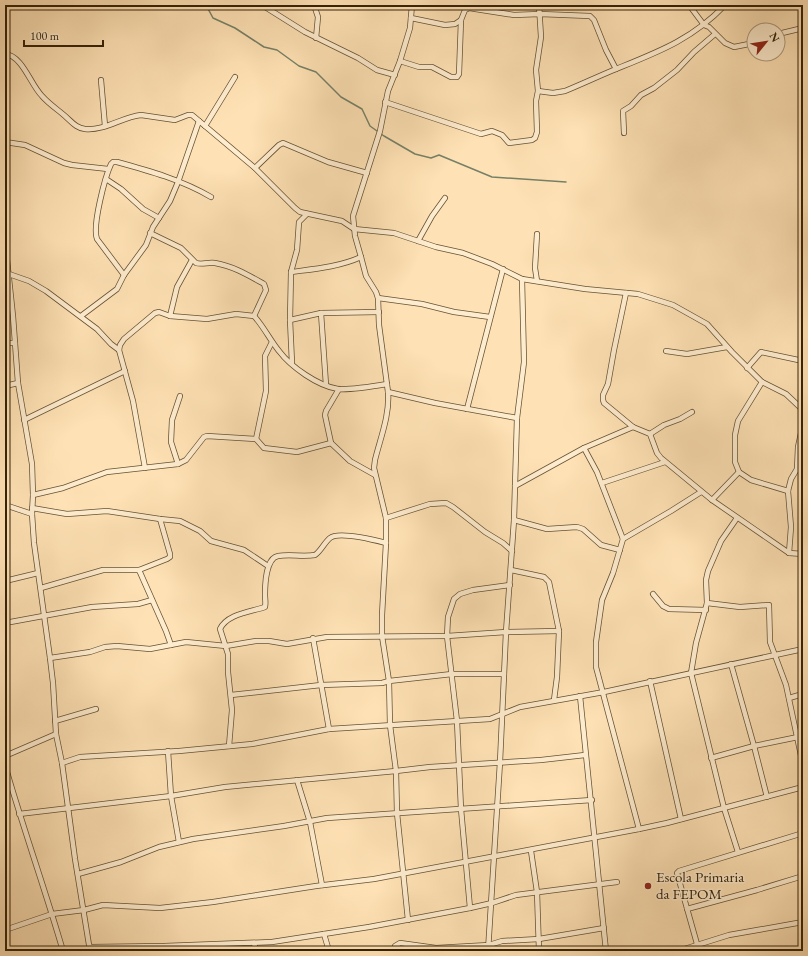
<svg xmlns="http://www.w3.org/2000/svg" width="808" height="956" font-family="'EB Garamond',serif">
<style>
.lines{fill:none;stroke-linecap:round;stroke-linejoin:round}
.stream{stroke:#758068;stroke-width:1.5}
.minor-casing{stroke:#665234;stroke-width:6}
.minor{stroke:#feecce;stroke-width:4.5}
.poi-dot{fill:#8f2418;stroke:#feecce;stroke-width:1.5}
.labels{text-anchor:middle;stroke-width:3;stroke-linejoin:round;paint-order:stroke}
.poi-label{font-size:15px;fill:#342209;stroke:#feecce;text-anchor:start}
</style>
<rect width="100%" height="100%" fill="#fee1b4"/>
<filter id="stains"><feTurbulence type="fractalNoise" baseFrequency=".005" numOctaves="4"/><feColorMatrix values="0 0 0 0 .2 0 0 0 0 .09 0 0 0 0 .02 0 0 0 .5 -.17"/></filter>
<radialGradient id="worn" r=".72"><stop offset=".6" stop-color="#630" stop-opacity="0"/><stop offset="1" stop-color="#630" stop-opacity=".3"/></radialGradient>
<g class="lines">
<polyline class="stream" points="206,5 213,18 235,28 264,47 277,50 299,66 316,72 341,97 362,109 370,126 384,136 415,154 431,158 439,155 492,177 566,182"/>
<g class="minor-casing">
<g id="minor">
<polyline points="262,5 305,32 358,58 377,70 395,75"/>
<polyline points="314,5 318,17 316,38"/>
<polyline points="689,5 704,25 709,27 725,43 734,47 754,43"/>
<polyline points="411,18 445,25 455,24 461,20 465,10 469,8 514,15 540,14 590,16 594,20 606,50 616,69"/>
<polyline points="778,34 803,28"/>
<path d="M 5,54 C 23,56 30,84 42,96 C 49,104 57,109 65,116 C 72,122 76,128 85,129 C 105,131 122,117 141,115 L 175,120 L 188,115 L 192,115 L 255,168 L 295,208 L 300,212 L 342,221 L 354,229 L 394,233 L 436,247 L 463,253 L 492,264 L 522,279 L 585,289 L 638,294 L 673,305 L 707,324 L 732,352 L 762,382 L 786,394 L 803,410"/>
<polyline points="400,61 419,67 432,67 451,77 457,77 459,74 461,20"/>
<polyline points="101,80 105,126"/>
<path d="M 538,91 L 553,93 L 565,91 C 582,84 599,76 616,69 C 658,52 693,39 725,5"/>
<polyline points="385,102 481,134 492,131 502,135 509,143 532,140 535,138 537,132 536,101 538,91 536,70 541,37 539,5"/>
<polyline points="205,126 235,77"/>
<polyline points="624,133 623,111 631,106 641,95 654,88 677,70 694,52 715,34"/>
<polyline points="5,142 25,145 64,163 72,165 108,169"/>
<polyline points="255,168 279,145 283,143 328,162 367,173"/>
<polyline points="106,179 121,189 143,209 159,218"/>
<path d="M 150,233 L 181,248 L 196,263 C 202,265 208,262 215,263 C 233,266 248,275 264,284 L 266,290 L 254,316"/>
<polyline points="537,234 535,268 537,281"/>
<polyline points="5,241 13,316 18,383 32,464 33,495 32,514 34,543 50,658 53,683 56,734 62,763 75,859 90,951"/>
<polyline points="418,241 432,216 445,198"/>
<path d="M 291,272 C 314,269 339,267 361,257"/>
<polyline points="6,273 29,281 46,291 97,329 111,344 119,350"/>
<path d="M 124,275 L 97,239 C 92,226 105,177 111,164 L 113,162 L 117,162 C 150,171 182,180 211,197"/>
<polyline points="626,293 614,350 608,384 603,395 603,400 604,403 633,427 650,434 657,453 661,458 712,500 789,553 803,554"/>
<polyline points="378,298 422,304 454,312 490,317"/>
<polyline points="321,313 326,385"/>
<polyline points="81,316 117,289 124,275 146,245 153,227 170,201 178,182 199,121"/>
<polyline points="170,316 177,287 192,260"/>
<polyline points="290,320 321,313 379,312"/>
<polyline points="5,343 15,343"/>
<polyline points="666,351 687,354 727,347"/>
<polyline points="292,363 290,320 291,272 297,250 299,222 307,214"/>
<polyline points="747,368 761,352 803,361"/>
<polyline points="762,382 738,421 735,435 735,462 739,472 751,480 788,491"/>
<polyline points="5,386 18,383"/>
<polyline points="339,389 326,411 325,415 331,443 350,461 375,475"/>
<polyline points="388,392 435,403 517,418"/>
<polyline points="467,409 503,269"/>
<polyline points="24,420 125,371"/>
<polyline points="650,434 664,425 680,419 692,412"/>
<polyline points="256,439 266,391 265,356 272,342"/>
<polyline points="584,448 597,472 623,539 613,573 602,600 596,642 596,667 639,829"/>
<polyline points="178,464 171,442 172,420 180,396"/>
<path d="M 145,468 L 133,401 L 119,350 L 120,345 L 124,339 L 155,313 L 159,312 L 170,316 L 207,319 L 236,314 L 254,316 C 264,327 270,340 279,351 C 291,367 318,386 338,389 C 349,390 375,386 387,384"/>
<polyline points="602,483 665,462"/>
<polyline points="515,486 584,448 633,427"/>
<polyline points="33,495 63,488 107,472 178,464 186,460 204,437 207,436 256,439 264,448 297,452 331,443"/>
<polyline points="712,500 739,472"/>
<polyline points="5,505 32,514"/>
<polyline points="32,508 67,514 107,511 160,519 180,521 200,531 211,541 244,550 268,566"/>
<polyline points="386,518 430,504 446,503 453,507 485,532 503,543 512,551"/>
<polyline points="737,518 721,541 708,571 706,580 707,603 696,643 691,673 724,808 738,852"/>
<polyline points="514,520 547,529 577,527 583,529 601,545 620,550"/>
<polyline points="623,539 671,511 701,492"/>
<polyline points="789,553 791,527 788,491 791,479 797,469 798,447 803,424"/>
<polyline points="139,570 166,631 171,645"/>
<polyline points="511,570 544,577 549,582 559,631 557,677 554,700"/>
<polyline points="5,581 38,573"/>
<polyline points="41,588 103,570 139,570 167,559 170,557 170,554 160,519"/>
<polyline points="653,594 663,606 669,609 706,610"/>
<polyline points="707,603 740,607 769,605 770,642 786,685 803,765"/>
<polyline points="5,623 92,607 138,604 152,600"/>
<polyline points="313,638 329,729"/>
<polyline points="50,658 90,652 105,647 117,646 150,649 186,642 226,646 256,641 269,641 287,644 327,637 447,636 506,632 559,631"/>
<polyline points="731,664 754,746 767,797"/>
<polyline points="650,681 681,819"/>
<polyline points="231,695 321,685 382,683 389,681 452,674 504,674"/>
<polyline points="580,696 606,951"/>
<polyline points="789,698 803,694"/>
<polyline points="55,721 96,709"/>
<path d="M 229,746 L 232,710 L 228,672 L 228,654 L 220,629 C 227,614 250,612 265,607 C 266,603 265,599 265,595 C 265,585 266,558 278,556 C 290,554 303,557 315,555 C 321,551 324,543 330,538 C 339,531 374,540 386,543"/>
<polyline points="168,751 171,796 179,842"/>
<polyline points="5,756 56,734"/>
<polyline points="711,758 754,746 798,737"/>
<polyline points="62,763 80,757 179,751 252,744 329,729 490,719 520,707 604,692 803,649"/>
<path d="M 5,765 C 23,828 45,889 63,951"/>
<polyline points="297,780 310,822 322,885"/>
<polyline points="19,814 171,796 225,787 396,771 430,767 541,760 585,755"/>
<polyline points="531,851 537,892 539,951"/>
<polyline points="78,874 121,862 159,847 193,839 284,826 327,818 592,800"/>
<polyline points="470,908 461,809 457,721 447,636 448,617 454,599 460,594 473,590 510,585"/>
<polyline points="687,909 757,890 803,876"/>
<path d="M 408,920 L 397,813 L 396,771 L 390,725 L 389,681 L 382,636 L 382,615 L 386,543 L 386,518 L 374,468 L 375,460 C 380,439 390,415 388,392 L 379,325 L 378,298 L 376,292 L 366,276 L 361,257 L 355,236 L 353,216 L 380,131 L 388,91 L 400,61 L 410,28 L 412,5"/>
<polyline points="5,930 52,914 84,910 103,905 160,908 213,902 316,886 374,879 639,829 667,823 803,787"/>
<polyline points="324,934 329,951"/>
<polyline points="254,943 256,951"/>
<polyline points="85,951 90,947 164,946 272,942 369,927 470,908 492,903 516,895 617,882"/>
<polyline points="393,951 395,946 400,943 436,948 489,945 502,941 539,939 604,928"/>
<polyline points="488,951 500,762 506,632 514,520 517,418 524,362 522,279"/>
<polyline points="678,951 729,935 803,922"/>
<polyline points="699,951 677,873 679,871 803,833"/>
</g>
</g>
<use href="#minor" class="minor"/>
</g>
<circle class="poi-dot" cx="648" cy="886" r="4"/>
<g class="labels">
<g class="poi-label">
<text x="656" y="882">Escola Primaria<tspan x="656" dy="17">da FEPOM</tspan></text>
</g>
</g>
<rect width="808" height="956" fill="none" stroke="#fee1b4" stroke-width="20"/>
<rect x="6" y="6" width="796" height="944" fill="none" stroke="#342209" stroke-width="2"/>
<rect x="10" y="10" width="788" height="936" fill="none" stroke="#342209"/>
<g transform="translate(766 42) rotate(60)"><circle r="19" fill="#feecce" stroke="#ad9b7f"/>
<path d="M0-3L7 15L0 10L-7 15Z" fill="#8f2418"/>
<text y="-6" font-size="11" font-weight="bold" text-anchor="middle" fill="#342209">N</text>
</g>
<path d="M24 40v6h79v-6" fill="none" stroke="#342209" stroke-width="2"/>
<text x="30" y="40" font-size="12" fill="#342209" stroke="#feecce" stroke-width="3" paint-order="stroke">100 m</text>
<rect width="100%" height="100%" filter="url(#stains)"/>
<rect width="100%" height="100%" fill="url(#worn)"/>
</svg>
